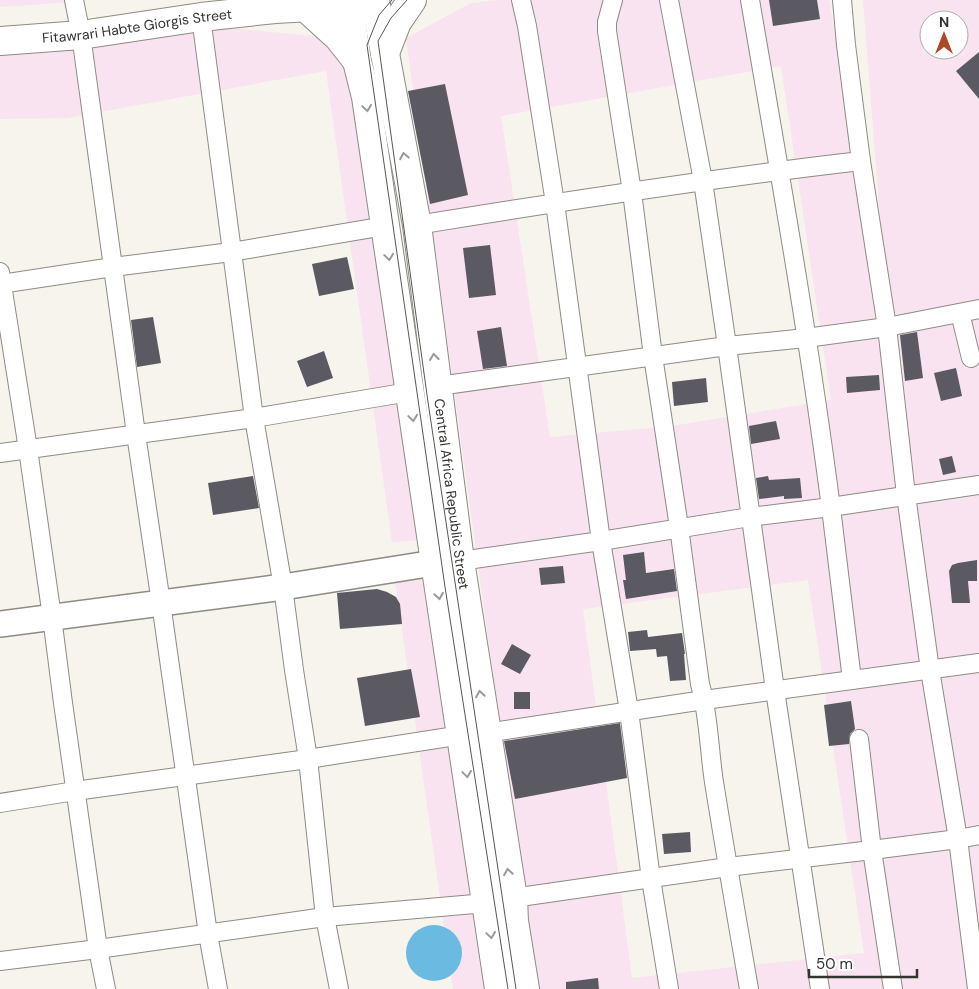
<svg xmlns="http://www.w3.org/2000/svg" width="979" height="989" font-family="'DM Sans',sans-serif">
<style>
.commercial{fill:#f9e3f1;fill-rule:evenodd}
.water{fill:#6abae2}
.building{fill:#5b5961}
.lines{fill:none;stroke-linecap:round;stroke-linejoin:round}
.street-casing{stroke:#8d8b83;stroke-width:20}
.secondary-casing{stroke:#8d8b83;stroke-width:28}
.primary-casing{stroke:#8d8b83;stroke-width:30}
.street{stroke:#fff;stroke-width:18}
.secondary{stroke:#fff;stroke-width:25}
.primary{stroke:#fff;stroke-width:28}
.tram{stroke:#575752;stroke-width:1}
.oneway{stroke:#999997}
.labels{text-anchor:middle;stroke-width:5;stroke-linejoin:round;paint-order:stroke}
.street-label{font-size:14px;fill:#33332f;stroke:#fff}
</style>
<rect width="100%" height="100%" fill="#f6f4ec"/>
<g class="commercial">
<polygon points="0,0 71,0 71,2 0,7"/>
<path d="M 498,0 L 829,0 L 888,321 L 863,0 L 979,0 L 979,989 L 536,989 L 406,38 L 471,3 ZM 929,20 L 959,20 L 959,50 L 929,50 ZM 781,66 L 831,400 L 672,426 L 550,437 L 501,116 ZM 808,580 L 864,953 L 632,978 L 583,609 Z"/>
<polygon points="219,27 345,39 423,540 392,542 326,71 67,118 0,119 0,51"/>
<polygon points="432,573 494,989 453,989 395,580"/>
</g>
<circle class="water" cx="434" cy="953" r="28"/>
<g class="building">
<polygon points="769,0 817,0 820,19 773,26"/>
<polygon points="979,52 979,99 956,71"/>
<polygon points="445,84 468,195 430,204 408,91"/>
<polygon points="490,245 496,295 469,298 463,248"/>
<polygon points="347,257 354,289 319,296 312,264"/>
<polygon points="153,317 161,363 137,367 131,320"/>
<polygon points="501,327 507,366 483,369 477,331"/>
<polygon points="917,332 923,378 905,381 900,335"/>
<polygon points="324,351 333,378 307,387 297,361"/>
<polygon points="956,368 962,396 941,401 934,373"/>
<polygon points="879,375 880,390 847,393 846,377"/>
<polygon points="706,378 708,402 674,406 672,382"/>
<polygon points="776,421 780,439 751,444 749,426"/>
<polygon points="952,456 956,472 943,475 939,459"/>
<polygon points="253,476 259,508 213,515 208,483"/>
<polygon points="768,476 769,480 800,478 802,498 784,499 784,496 759,499 756,478"/>
<polygon points="644,552 646,573 674,569 677,591 626,599 623,580 626,580 623,555"/>
<polygon points="977,560 977,581 968,581 970,603 952,603 949,571 952,565 958,563"/>
<polygon points="563,566 565,583 541,585 539,568"/>
<polygon points="377,589 387,592 396,597 400,604 402,624 340,629 337,593"/>
<polygon points="647,630 648,637 682,633 685,654 684,654 686,680 670,681 667,656 657,657 656,649 630,651 628,632"/>
<polygon points="512,644 531,655 520,674 501,664"/>
<polygon points="411,669 420,717 365,726 357,678"/>
<rect x="514" y="692" width="16" height="17"/>
<polygon points="851,701 855,729 850,734 849,744 829,746 824,705"/>
<polygon points="620,723 627,778 515,799 504,741"/>
<polygon points="690,832 691,852 664,854 662,834"/>
<polygon points="598,978 599,989 566,989 566,982"/>
</g>
<g class="lines">
<g class="street-casing">
<g id="street">
<polyline points="74,0 81,35 136,434 161,603 208,934 218,989"/>
<polyline points="521,0 527,26 555,203 601,541 629,711 651,879 669,989"/>
<path d="M 613,0 L 607,22 L 607,31 L 632,192 L 653,356 L 679,527 L 700,684 C 709,716 709,750 714,782 C 725,851 737,920 749,989"/>
<polyline points="669,0 703,181 727,346 775,690 820,989"/>
<path d="M 750,0 C 779,169 809,338 831,508 C 838,565 845,623 852,680"/>
<polyline points="842,0 846,45 861,161 887,327 906,495 930,670 958,839 977,989"/>
<polyline points="201,17 254,418 283,587 294,670 308,759 325,917 339,989"/>
<path d="M 417,225 C 565,201 712,178 861,161"/>
<polyline points="0,272 28,449 52,617 63,703 98,949 106,989"/>
<polyline points="0,284 113,267 231,252 385,226"/>
<polyline points="960,313 971,358"/>
<polyline points="438,386 727,346 806,338 887,327 979,309"/>
<polyline points="0,453 254,418 409,392"/>
<polyline points="460,561 601,541 750,517 831,507 979,485"/>
<polyline points="486,733 704,700 979,663"/>
<polyline points="859,739 872,850 893,989"/>
<polyline points="0,803 75,791 308,759 462,735"/>
<polyline points="513,898 728,867 872,850 958,839 979,835"/>
<polyline points="0,961 98,949 325,917 486,903"/>
</g>
</g>
<g class="secondary-casing">
<polyline id="secondary" points="0,624 283,587 434,563 455,561"/>
</g>
<g class="primary-casing">
<g id="primary">
<path d="M 348,0 L 357,61 L 366,97 C 410,394 454,692 499,989"/>
<path id="s1" d="M 375,0 L 417,225 L 460,561 L 513,898 L 514,921 L 525,989"/>
<polyline points="306,8 339,38 357,61"/>
<path id="s2" d="M 0,41 L 81,35 L 201,17 L 275,9 L 366,4"/>
<polyline points="385,53 397,22 412,0"/>
</g>
</g>
<use href="#street" class="street"/>
<use href="#secondary" class="secondary"/>
<use href="#primary" class="primary"/>
<g class="tram">
<polyline points="392,0 379,15 367,45 445,587 508,989"/>
<polyline points="407,0 391,18 378,41 428,402 516,989"/>
</g>
</g>
<defs><path id="oneway-chevron" d="M-2-3.5L2.5 0L-2 3.5" fill="none" stroke-width="1.6" stroke-linecap="round" stroke-linejoin="round" transform="scale(1.25)"/></defs>
<g class="oneway">
<use href="#oneway-chevron" transform="translate(367 108) rotate(82)"/>
<use href="#oneway-chevron" transform="translate(404 156) rotate(-101)"/>
<use href="#oneway-chevron" transform="translate(389 257) rotate(82)"/>
<use href="#oneway-chevron" transform="translate(434 357) rotate(-97)"/>
<use href="#oneway-chevron" transform="translate(413 418) rotate(82)"/>
<use href="#oneway-chevron" transform="translate(439 596) rotate(81)"/>
<use href="#oneway-chevron" transform="translate(480 694) rotate(-99)"/>
<use href="#oneway-chevron" transform="translate(467 774) rotate(82)"/>
<use href="#oneway-chevron" transform="translate(508 872) rotate(-99)"/>
<use href="#oneway-chevron" transform="translate(491 935) rotate(82)"/>
</g>
<g class="labels">
<g class="street-label">
<text dy="5" stroke="none"><textPath href="#s2" startOffset="138">Fitawrari Habte Giorgis Street</textPath></text>
<text dy="5" stroke="none"><textPath href="#s1" startOffset="500">Central Africa Republic Street</textPath></text>
</g>
</g>
<g transform="translate(944 35)"><circle r="24" fill="#ffffff" stroke="#adadac"/>
<path d="M0-4L9 19L0 12L-9 19Z" fill="#af4822"/>
<text y="-8" font-size="14" font-weight="bold" text-anchor="middle" fill="#33332f">N</text>
</g>
<path d="M809 969v8h108v-8" fill="none" stroke="#33332f" stroke-width="2.5"/>
<text x="816" y="969" font-size="15" fill="#33332f" stroke="#ffffff" stroke-width="4" paint-order="stroke">50 m</text>
</svg>
